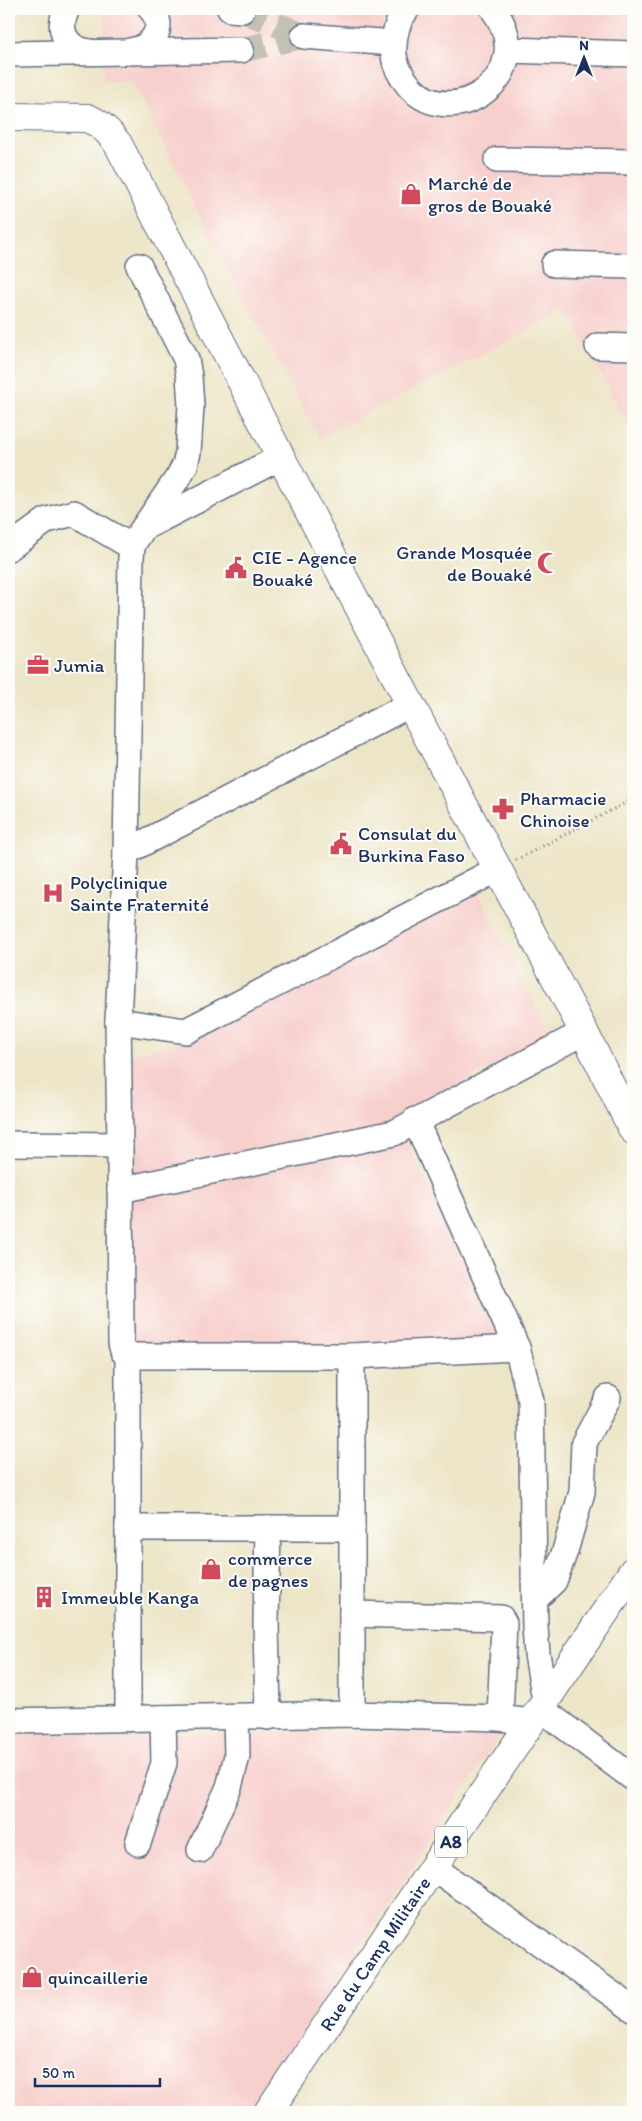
<svg xmlns="http://www.w3.org/2000/svg" width="642" height="2121" font-family="Itim,sans-serif">
<style>
.built{fill:#f7d0cd}
.lines{fill:none;stroke-linecap:round;stroke-linejoin:round}
.minor-tunnel{stroke:#c3c1b2;stroke-width:25;stroke-dasharray:25 12;stroke-linecap:butt}
.minor-casing{stroke:#646f83;stroke-width:28}
.major-casing{stroke:#646f83;stroke-width:30}
.path{stroke:#646f83;stroke-width:3;stroke-dasharray:1 4;stroke-linecap:butt}
.minor{stroke:#fff;stroke-width:25}
.major{stroke:#fff;stroke-width:28}
.labels{text-anchor:middle;stroke-width:4;stroke-linejoin:round;paint-order:stroke}
.shield{fill:#fdfcf7;stroke:#5f6c8c;stroke-width:1}
.shield-label{font-size:18px;font-weight:bold;fill:#1b2f5e}
.poi-label{font-size:19px;fill:#1b2f5e;stroke:#fdfcf7;text-anchor:start}
.street-label{font-size:19px;fill:#1b2f5e;stroke:#fdfcf7}
</style>
<rect width="100%" height="100%" fill="#fdfcf7"/>
<filter id="ink" filterUnits="userSpaceOnUse"><feTurbulence type="fractalNoise" baseFrequency=".02" numOctaves="2"/><feDisplacementMap in="SourceGraphic" scale="10" xChannelSelector="R" yChannelSelector="G"/><feConvolveMatrix kernelMatrix="1 2 1 2 8 2 1 2 1" color-interpolation-filters="sRGB"/></filter>
<filter id="wash" filterUnits="userSpaceOnUse"><feTurbulence type="fractalNoise" baseFrequency=".0096" numOctaves="4" result="noise"/><feDisplacementMap in="SourceGraphic" scale="20" xChannelSelector="R" yChannelSelector="G"/><feGaussianBlur stdDeviation="1.12" result="paint"/><feColorMatrix in="noise" values="0 0 0 0 0 0 0 0 0 0 0 0 0 0 0 0 0 1.4 0 .05"/><feComposite in="paint" operator="in"/></filter>
<g filter="url(#wash)">
<rect width="100%" height="100%" fill="#ede5c7"/>
<g class="built">
<polygon points="105,9 633,9 633,435 567,310 319,438 220,256 132,82 103,81"/>
<polygon points="476,889 551,1037 396,1117 500,1341 126,1348 129,1055 191,1039"/>
<polygon points="503,1731 250,2112 9,2112 9,1735"/>
</g>
</g>
<g filter="url(#ink)">
<g class="lines">
<g class="minor-tunnel">
<polyline points="242,10 304,36"/>
<polyline points="241,50 304,36"/>
</g>
<g class="minor-casing">
<g id="minor">
<path d="M 67,9 C 56,30 66,49 89,52"/>
<polyline points="230,9 242,10"/>
<path d="M 407,9 C 396,22 393,38 394,55 C 395,67 402,77 409,86 C 453,135 542,74 493,9"/>
<polyline points="304,36 393,43"/>
<polyline points="508,50 633,54"/>
<path d="M 130,51 C 151,49 168,27 151,9"/>
<polyline points="9,54 241,50"/>
<polyline points="497,160 633,162"/>
<polyline points="554,264 633,266"/>
<polyline points="598,346 633,347"/>
<polyline points="147,526 281,457"/>
<polyline points="9,548 47,520 74,513 132,547"/>
<polyline points="126,852 411,704"/>
<polyline points="118,1021 186,1031 498,869"/>
<polyline points="415,1120 517,1348 531,1401 535,1627 537,1654 545,1700"/>
<polyline points="9,1144 120,1145 118,1021 126,852 131,558 132,547 136,539 179,476 185,465 188,452 191,406 189,376 186,359 139,266"/>
<polyline points="120,1145 121,1343 123,1351 128,1356"/>
<polyline points="120,1190 394,1133 584,1032"/>
<polyline points="128,1528 352,1528"/>
<polyline points="268,1528 266,1622 268,1717"/>
<polyline points="535,1599 554,1581 565,1551 582,1492 584,1443 608,1398"/>
<polyline points="352,1614 501,1618 504,1623 500,1718"/>
<polyline points="540,1708 633,1778"/>
<polyline points="352,1714 352,1356"/>
<polyline points="128,1718 128,1356 352,1356 517,1348"/>
<polyline points="9,1721 352,1714 500,1718 531,1722"/>
<polyline points="138,1843 164,1763 163,1718"/>
<polyline points="200,1850 229,1787 237,1756 236,1717"/>
<polyline points="434,1868 633,2009"/>
</g>
</g>
<g class="major-casing">
<g id="major">
<path d="M 9,117 L 87,118 C 102,124 109,132 118,144 L 351,592 L 584,1032 L 633,1130"/>
<path id="s1" d="M 268,2112 L 633,1571"/>
</g>
</g>
<polyline class="path" points="516,860 633,799"/>
<use href="#minor" class="minor"/>
<use href="#major" class="major"/>
</g>
</g>
<defs>
<g id="shop-bare" transform="scale(1.725)"><path d="M-5-2.5h2.3a2.7 3.5 0 0 1 5.4 0H5L5.5 6h-11ZM-1.5-2.5h3a1.5 2.3 0 0 0-3 0Z" fill="#d1495b" stroke="#fdfcf7" stroke-width="2.5" paint-order="stroke"/></g>
<g id="mosque-bare" transform="scale(1.725)"><path d="M3.5-4.9A6 6 0 1 0 3.5 4.9A5 5 0 1 1 3.5-4.9Z" fill="#d1495b" stroke="#fdfcf7" stroke-width="2.5" paint-order="stroke"/></g>
<g id="civic-bare" transform="scale(1.725)"><path d="M-.6-6.5H3V-4.5H.6V-3L4-1V1h2V6H-6V1h2V-1L-.6-3ZM-1.2 2.5V6h2.4V2.5Z" fill="#d1495b" stroke="#fdfcf7" stroke-width="2.5" paint-order="stroke"/></g>
<g id="office-bare" transform="scale(1.725)"><path d="M-6-3h4V-5.5h4V-3h4V5H-6ZM-1-4.5V-3h2v-1.5ZM-6 0V1H6V0Z" fill="#d1495b" stroke="#fdfcf7" stroke-width="2.5" paint-order="stroke"/></g>
<g id="pharmacy-bare" transform="scale(1.725)"><path d="M-2-6h4v4h4v4h-4v4h-4v-4h-4v-4h4Z" fill="#d1495b" stroke="#fdfcf7" stroke-width="2.5" paint-order="stroke"/></g>
<g id="hospital-bare" transform="scale(1.725)"><path d="M-5-5h3v3.5h4V-5h3V5h-3V1.5h-4V5h-3Z" fill="#d1495b" stroke="#fdfcf7" stroke-width="2.5" paint-order="stroke"/></g>
<g id="building-bare" transform="scale(1.725)"><path d="M-4-6H4V6H1V3H-1V6H-4ZM-2.5-4.3h1.7v1.8h-1.7ZM.8-4.3h1.7v1.8H.8ZM-2.5-1h1.7V.8h-1.7ZM.8-1h1.7V.8H.8Z" fill="#d1495b" stroke="#fdfcf7" stroke-width="2.5" paint-order="stroke"/></g>
</defs>
<g fill-rule="evenodd">
<use href="#shop-bare" x="411" y="194"/>
<use href="#mosque-bare" x="548" y="563"/>
<use href="#civic-bare" x="236" y="568"/>
<use href="#office-bare" x="38" y="665"/>
<use href="#pharmacy-bare" x="503" y="809"/>
<use href="#civic-bare" x="341" y="844"/>
<use href="#hospital-bare" x="53" y="893"/>
<use href="#shop-bare" x="211" y="1569"/>
<use href="#building-bare" x="44" y="1597"/>
<use href="#shop-bare" x="32" y="1977"/>
</g>
<g class="labels">
<rect class="shield" x="435" y="1826.5" width="32" height="31" rx="4"/>
<g class="shield-label">
<text x="451" y="1848">A8</text>
</g>
<g class="poi-label">
<text x="428" y="190">Marché de<tspan x="428" dy="22">gros de Bouaké</tspan></text>
<text x="532" y="559" text-anchor="end">Grande Mosquée<tspan x="532" dy="22">de Bouaké</tspan></text>
<text x="252" y="564">CIE - Agence<tspan x="252" dy="22">Bouaké</tspan></text>
<text x="54" y="672">Jumia</text>
<text x="520" y="805">Pharmacie<tspan x="520" dy="22">Chinoise</tspan></text>
<text x="358" y="840">Consulat du<tspan x="358" dy="22">Burkina Faso</tspan></text>
<text x="70" y="889">Polyclinique<tspan x="70" dy="22">Sainte Fraternité</tspan></text>
<text x="228" y="1565">commerce<tspan x="228" dy="22">de pagnes</tspan></text>
<text x="61" y="1604">Immeuble Kanga</text>
<text x="48" y="1984">quincaillerie</text>
</g>
<g class="street-label">
<text dy="7" stroke="none"><textPath href="#s1" startOffset="191">Rue du Camp Militaire</textPath></text>
</g>
</g>
<rect width="642" height="2121" fill="none" stroke="#fdfcf7" stroke-width="30"/>
<g transform="translate(584 58)" stroke="#fdfcf7" stroke-width="4" paint-order="stroke">
<path d="M0-4L9 19L0 12L-9 19Z" fill="#1b2f5e"/>
<text y="-8" font-size="14" font-weight="bold" text-anchor="middle" fill="#1b2f5e">N</text>
</g>
<path d="M35 2078v8h125v-8" fill="none" stroke="#1b2f5e" stroke-width="2.5"/>
<text x="42" y="2078" font-size="15" fill="#1b2f5e" stroke="#fdfcf7" stroke-width="4" paint-order="stroke">50 m</text>
</svg>
